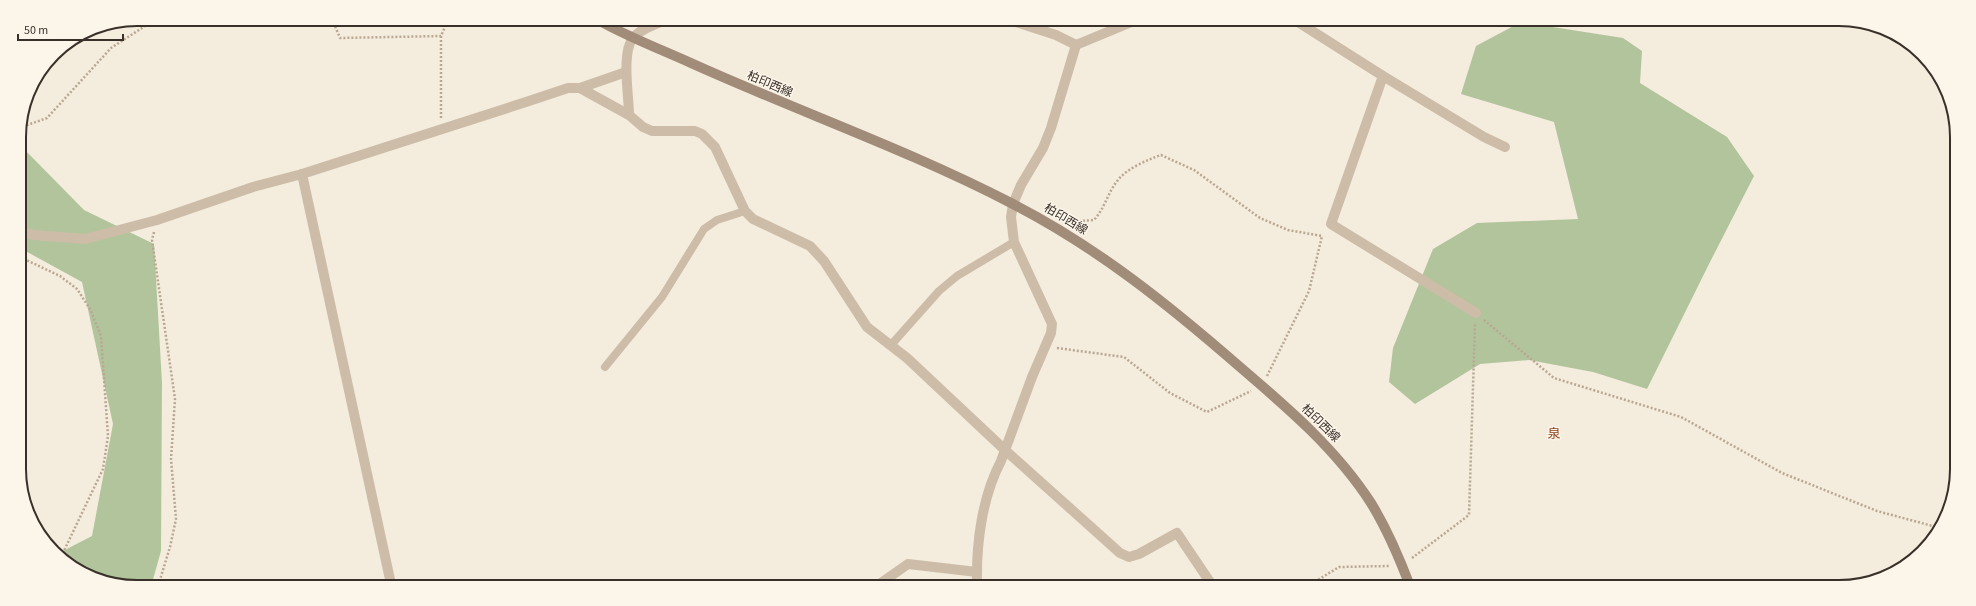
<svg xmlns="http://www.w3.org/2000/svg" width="1976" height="606" font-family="'Source Sans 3','Noto Sans JP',sans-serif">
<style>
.green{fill:#b2c49c}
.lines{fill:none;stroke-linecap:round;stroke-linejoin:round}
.path{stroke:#b9a792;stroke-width:2.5;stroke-dasharray:2 2;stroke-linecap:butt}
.service{stroke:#cdbda8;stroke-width:8}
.minor{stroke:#cdbda8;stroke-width:10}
.secondary{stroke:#a18c79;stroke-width:10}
.labels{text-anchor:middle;stroke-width:3;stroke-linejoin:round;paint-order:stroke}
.street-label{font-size:12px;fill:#393029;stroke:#fbf5ea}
.neighbourhood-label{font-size:13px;fill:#8e431c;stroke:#fbf5ea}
.rim{fill:none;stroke:#393029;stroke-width:2}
</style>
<rect width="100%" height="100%" fill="#f4ecdd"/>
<g class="green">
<polygon points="1521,22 1623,38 1642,51 1640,83 1727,137 1754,176 1709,264 1647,389 1593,372 1529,360 1480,364 1415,404 1389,382 1393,348 1433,249 1477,223 1578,219 1554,122 1461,94 1476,46"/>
<polygon points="19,144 84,210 154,244 162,383 161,551 152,583 107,583 57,554 92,536 113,424 82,282 20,248"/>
</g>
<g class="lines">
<g class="path">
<polyline points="332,19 340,38 441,36"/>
<polyline points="441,118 441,36 448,20"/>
<polyline points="19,128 47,118 111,48 156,19"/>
<path d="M 1067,222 L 1094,220 C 1105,208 1108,192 1118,180 C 1126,169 1149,159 1161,155 L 1194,170 L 1260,218 L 1288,230 L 1322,236"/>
<polyline points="154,232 152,240 175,399 171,459 176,519 170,547 159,583"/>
<polyline points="20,257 60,276 77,289 90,309 101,336 108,436 103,469 61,557"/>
<polyline points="1484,320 1554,378 1681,417 1782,473 1877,511 1940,528"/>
<polyline points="1057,348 1124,357 1170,393 1207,412 1251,391"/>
<polyline points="1267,376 1309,291 1322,236"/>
<polyline points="1412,558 1469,515 1475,323"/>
<polyline points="1308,586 1339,567 1389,566"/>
</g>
<g class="service">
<polyline points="891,345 939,291 957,276 1014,242"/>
<polyline points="605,367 662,297 704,229 717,220 745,211"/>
</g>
<g class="minor">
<polyline points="1013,21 1056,35 1076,45"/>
<polyline points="1298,22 1383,76 1331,224 1476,313"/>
<polyline points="1383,76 1484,137 1505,147"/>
<polyline points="580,88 629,115 643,127 652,131 695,131 702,134 715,147 745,211 753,219 810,246 824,261 867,327 907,358 1005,450 1120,553 1129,557 1139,554 1177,533 1212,585"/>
<path d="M 629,115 C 629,96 621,53 633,38 C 640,29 656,24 666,20"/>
<polyline points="302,174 391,584"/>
<polyline points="20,231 34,235 85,239 157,220 253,187 302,174 526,102 568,88 580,88 626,72"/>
<polyline points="878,585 908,564 977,572"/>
<path d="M 977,585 C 976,544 982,497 1001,461 L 1032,377 L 1051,333 L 1052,324 L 1014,242 L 1011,217 L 1013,204 L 1021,185 L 1043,148 L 1051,128 L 1076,45 L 1134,21"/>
</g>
<path class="secondary" d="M 598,20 C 628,37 660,49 691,63 C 797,111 909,150 1013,204 C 1097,247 1170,306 1240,367 C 1288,408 1337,450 1371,503 C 1387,529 1399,557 1410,586"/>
</g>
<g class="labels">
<g class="street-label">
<text transform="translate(770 84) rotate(23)" y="4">柏印西線</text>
<text transform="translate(1066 219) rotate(31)" y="4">柏印西線</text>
<text transform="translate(1321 423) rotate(44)" y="4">柏印西線</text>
</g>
<g class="neighbourhood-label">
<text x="1554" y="438">泉</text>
</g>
</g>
<path d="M0 0H1976V606H0ZM137 26H1839A111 111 0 0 1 1950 137V469A111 111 0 0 1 1839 580H137A111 111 0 0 1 26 469V137A111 111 0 0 1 137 26Z" fill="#fbf5ea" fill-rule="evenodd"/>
<path class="rim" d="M137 26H1839A111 111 0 0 1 1950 137V469A111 111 0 0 1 1839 580H137A111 111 0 0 1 26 469V137A111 111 0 0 1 137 26Z"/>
<path d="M18 34v6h105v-6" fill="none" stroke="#393029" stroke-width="2"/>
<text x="24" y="34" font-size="12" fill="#393029" stroke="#fbf5ea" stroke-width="3" paint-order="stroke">50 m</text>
</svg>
